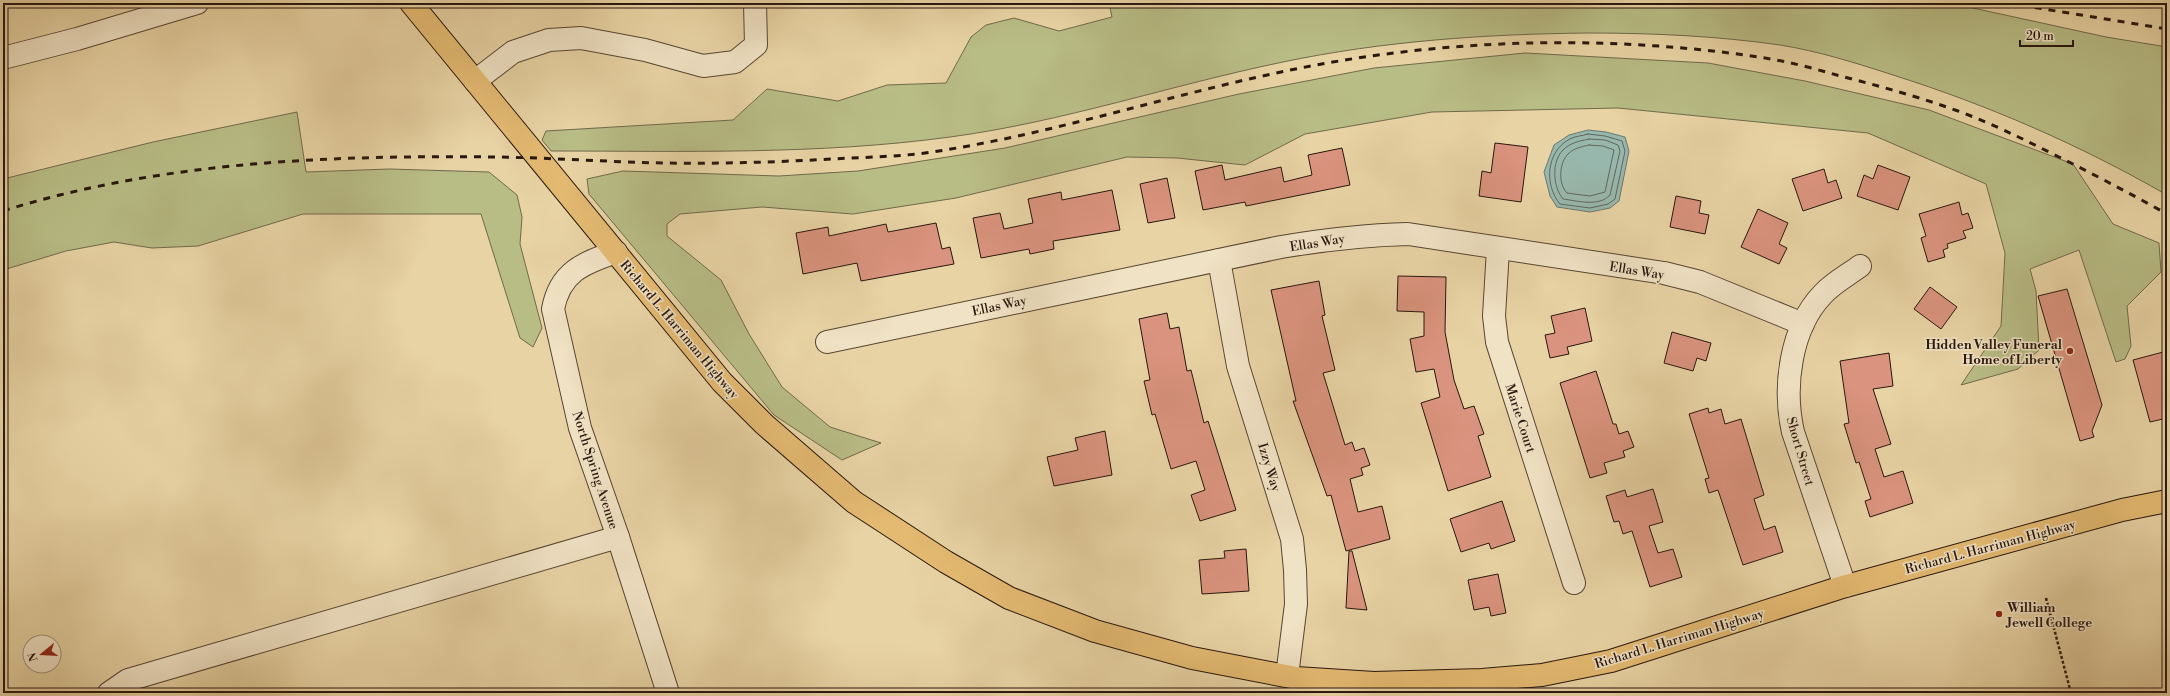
<svg xmlns="http://www.w3.org/2000/svg" width="2170" height="696" font-family="'Libre Bodoni',serif">
<style>
.green{fill:#b8bc85;stroke:#706a4a}
.water{fill:#98b7ac;stroke:#6b776d}
.lines{fill:none;stroke-linecap:round;stroke-linejoin:round}
.shore{stroke:#60675d;stroke-width:1}
.building{fill:#da937e;stroke:#28170e}
.minor-casing{stroke:#584634;stroke-width:24}
.major-casing{stroke:#28170e;stroke-width:24}
.path{stroke:#28170e;stroke-width:2.5;stroke-dasharray:3 2;stroke-linecap:butt}
.minor{stroke:#f0e2c4;stroke-width:22}
.major{stroke:#e4ba72;stroke-width:22}
.rail{stroke:#28170e;stroke-width:3;stroke-dasharray:7 7;stroke-linecap:butt}
.poi-dot{fill:#8f2418;stroke:#f0e2c4;stroke-width:1.5}
.labels{text-anchor:middle;stroke-width:3;stroke-linejoin:round;paint-order:stroke}
.street-label{font-size:13px;fill:#28170e;stroke:#f0e2c4}
.poi-label{font-size:13px;font-weight:bold;fill:#28170e;stroke:#f0e2c4;text-anchor:end}
</style>
<rect width="100%" height="100%" fill="#e8d3a4"/>
<filter id="stains"><feTurbulence type="fractalNoise" baseFrequency=".005" numOctaves="4"/><feColorMatrix values="0 0 0 0 .2 0 0 0 0 .09 0 0 0 0 .02 0 0 0 .5 -.17"/></filter>
<radialGradient id="worn" r=".72"><stop offset=".6" stop-color="#630" stop-opacity="0"/><stop offset="1" stop-color="#630" stop-opacity=".3"/></radialGradient>
<g class="green">
<path d="M 1109,3 L 1950,3 L 2106,37 L 2167,47 L 2167,195 C 2080,145 1988,105 1893,75 C 1856,63 1818,51 1780,45 C 1717,36 1653,33 1589,33 C 1487,34 1383,41 1283,62 C 1171,85 1063,122 950,137 C 818,155 683,151 551,151 L 542,140 L 546,131 L 733,120 L 767,89 L 838,101 L 887,85 L 946,83 L 971,37 L 986,25 L 1014,18 L 1059,31 L 1112,17 Z"/>
<polygon points="1525,53 1708,63 1805,81 1929,110 2073,164 2113,224 2159,243 2161,272 2127,306 2131,346 2125,359 2116,362 2079,250 2030,269 2036,291 2039,350 2018,369 1961,385 2001,326 2005,253 1986,184 1868,133 1618,108 1432,112 1305,134 1245,165 1177,158 1127,157 956,198 853,214 762,207 680,214 667,224 667,236 721,280 749,334 782,387 830,427 881,443 842,460 774,415 589,194 587,179 623,171 779,176 858,171 1005,148 1239,94 1374,68"/>
<polygon points="297,112 306,172 389,169 489,172 517,195 522,217 520,244 542,328 533,347 520,338 481,214 303,214 198,246 152,248 114,242 66,251 3,270 3,179 153,142"/>
</g>
<polygon class="water" points="1588,130 1606,132 1625,137 1629,151 1619,201 1610,208 1590,212 1557,207 1550,196 1544,172 1554,145 1569,135"/>
<g class="lines">
<g class="shore">
<path d="M 1588,134 L 1605,136 L 1622,141 L 1625,151 L 1615,199 L 1608,204 L 1590,208 L 1560,204 C 1544,185 1546,151 1570,139 C 1575,136 1582,136 1588,134 Z"/>
<path d="M 1589,139 L 1605,140 L 1618,145 L 1620,151 L 1610,195 C 1599,207 1578,201 1563,199 C 1553,187 1551,162 1563,150 C 1570,143 1579,141 1589,139 Z"/>
<path d="M 1589,145 L 1603,146 L 1614,150 L 1605,192 L 1590,196 L 1567,193 C 1558,184 1559,163 1568,154 C 1574,148 1581,147 1589,145 Z"/>
</g>
</g>
<g class="building">
<polygon points="1495,143 1528,147 1521,202 1479,196 1482,171 1491,173"/>
<polygon points="1342,148 1350,185 1246,206 1245,202 1203,210 1195,171 1222,165 1225,180 1281,167 1284,182 1312,175 1308,155"/>
<polygon points="1878,165 1910,177 1898,210 1857,196 1864,175 1873,179"/>
<polygon points="1824,169 1828,183 1836,180 1842,198 1803,211 1792,179"/>
<polygon points="1167,178 1175,218 1148,223 1140,184"/>
<polygon points="1112,190 1120,230 1053,241 1054,249 1030,254 1029,249 981,258 973,218 1000,213 1004,229 1033,223 1028,199 1061,192 1062,200"/>
<polygon points="1676,196 1701,201 1699,213 1709,215 1705,234 1670,227"/>
<polygon points="1959,202 1962,215 1968,213 1973,228 1963,231 1966,238 1947,244 1948,248 1943,250 1945,257 1928,262 1921,238 1926,236 1919,214"/>
<polygon points="1758,209 1788,223 1779,244 1787,248 1779,264 1741,247"/>
<polygon points="936,223 942,249 950,247 954,264 861,281 857,263 803,274 796,233 828,227 829,236 886,224 888,232"/>
<polygon points="1398,276 1446,277 1445,332 1454,380 1464,409 1474,406 1484,434 1478,436 1491,477 1448,491 1421,403 1440,397 1434,369 1416,372 1410,339 1424,336 1424,312 1397,311"/>
<polygon points="1319,281 1325,315 1322,316 1335,370 1323,373 1345,445 1352,442 1355,451 1364,448 1370,465 1361,468 1363,475 1350,479 1358,512 1382,506 1390,539 1346,551 1331,495 1327,496 1293,401 1296,401 1271,290"/>
<polygon points="1930,287 1957,307 1941,329 1914,309"/>
<polygon points="2067,289 2102,405 2092,431 2094,437 2080,441 2038,296"/>
<polygon points="1585,308 1592,341 1567,347 1569,354 1550,358 1545,335 1555,333 1551,316"/>
<polygon points="1167,313 1170,329 1179,327 1187,371 1191,370 1204,423 1208,421 1236,510 1200,521 1191,495 1205,490 1196,461 1171,469 1155,414 1152,415 1144,381 1150,380 1139,319"/>
<polygon points="1672,332 1711,343 1706,361 1697,358 1693,371 1664,363"/>
<polygon points="2167,351 2167,418 2150,422 2133,360"/>
<polygon points="1889,353 1893,386 1873,389 1891,444 1875,449 1884,477 1903,471 1913,503 1870,517 1865,501 1871,499 1859,462 1856,463 1844,424 1849,423 1840,361"/>
<polygon points="1596,371 1613,424 1616,424 1619,434 1628,431 1634,447 1623,451 1625,457 1604,463 1607,473 1590,478 1560,383"/>
<polygon points="1708,408 1709,413 1721,409 1725,424 1741,419 1764,495 1754,499 1764,530 1775,526 1783,552 1743,565 1718,490 1709,493 1705,479 1709,478 1689,414"/>
<polygon points="1105,431 1112,475 1054,486 1047,457 1078,450 1075,438"/>
<polygon points="1653,489 1663,522 1649,526 1658,553 1673,549 1682,577 1650,587 1632,531 1623,534 1619,521 1614,522 1606,496 1625,490 1627,497"/>
<polygon points="1502,501 1515,541 1491,549 1489,543 1461,552 1450,519"/>
<polygon points="1246,549 1249,591 1202,594 1199,560 1225,558 1224,551"/>
<polygon points="1349,551 1352,551 1367,610 1346,608"/>
<polygon points="1498,574 1506,613 1491,616 1489,607 1474,610 1468,580"/>
</g>
<g class="lines">
<g class="minor-casing">
<g id="minor">
<polyline points="3,58 77,39 197,3"/>
<polyline points="475,81 513,52 549,40 581,38 645,50 703,66 735,62 756,45 755,3"/>
<polyline points="1498,249 1494,316 1497,342 1574,583"/>
<path d="M 616,252 C 583,263 560,272 553,309 L 580,428 L 618,537 L 668,693"/>
<polyline points="1219,260 1238,366 1292,539 1295,570 1296,604 1287,676"/>
<path d="M 827,342 L 1281,247 C 1323,240 1365,235 1408,234 L 1664,273 L 1700,282 L 1803,324"/>
<path d="M 1845,586 L 1793,432 C 1783,388 1790,328 1823,294 C 1833,283 1848,275 1860,266"/>
<polyline points="109,693 128,680 618,537"/>
</g>
</g>
<g class="major-casing">
<polyline id="major" points="411,3 722,382 764,424 854,502 946,562 1009,598 1095,631 1192,658 1296,678 1374,683 1482,680 1542,675 1611,661 1839,588 2122,510 2167,501"/>
</g>
<polyline class="path" points="2046,598 2071,693"/>
<use href="#minor" class="minor"/>
<use href="#major" class="major"/>
<g class="rail">
<polyline points="2007,3 2167,29"/>
<polyline points="2142,3 2167,7"/>
<path d="M 3,211 C 162,161 333,155 498,157 C 554,158 610,162 665,163 C 721,164 776,162 832,159 C 865,157 899,157 932,152 C 1060,133 1183,90 1311,66 C 1458,38 1616,35 1765,58 C 1790,62 1816,69 1840,76 C 1880,86 1919,97 1958,111 C 1993,124 2025,140 2059,157 C 2095,175 2131,194 2167,214"/>
</g>
</g>
<g class="poi-dot">
<circle cx="2070" cy="351" r="4"/>
<circle cx="1999" cy="614" r="4"/>
</g>
<g class="labels">
<g class="street-label">
<text transform="translate(1317 242) rotate(-9)" y="5">Ellas Way</text>
<text transform="translate(1637 270) rotate(9)" y="5">Ellas Way</text>
<text transform="translate(999 305) rotate(-12)" y="5">Ellas Way</text>
<text transform="translate(680 329) rotate(50)" y="5">Richard L. Harriman Highway</text>
<text transform="translate(1521 418) rotate(72)" y="5">Marie Court</text>
<text transform="translate(1801 451) rotate(74)" y="5">Short Street</text>
<text transform="translate(1270 467) rotate(73)" y="5">Izzy Way</text>
<text transform="translate(596 470) rotate(72)" y="5">North Spring Avenue</text>
<text transform="translate(1990 546) rotate(-15)" y="5">Richard L. Harriman Highway</text>
<text transform="translate(1679 638) rotate(-17)" y="5">Richard L. Harriman Highway</text>
</g>
<g class="poi-label">
<text x="2062" y="349">Hidden Valley Funeral<tspan x="2062" dy="15">Home of Liberty</tspan></text>
<text x="2007" y="612" text-anchor="start">William<tspan x="2007" dy="15">Jewell College</tspan></text>
</g>
</g>
<rect width="2170" height="696" fill="none" stroke="#e8d3a4" stroke-width="16"/>
<rect x="4" y="4" width="2162" height="688" fill="none" stroke="#28170e" stroke-width="2"/>
<rect x="8" y="8" width="2154" height="680" fill="none" stroke="#28170e"/>
<g transform="translate(42 654) rotate(252)"><circle r="19" fill="#f0e2c4" stroke="#a0917b"/>
<path d="M0-3L7 15L0 10L-7 15Z" fill="#8f2418"/>
<text y="-6" font-size="11" font-weight="bold" text-anchor="middle" fill="#28170e">N</text>
</g>
<path d="M2020 40v6h53v-6" fill="none" stroke="#28170e" stroke-width="2"/>
<text x="2026" y="40" font-size="12" fill="#28170e" stroke="#f0e2c4" stroke-width="3" paint-order="stroke">20 m</text>
<rect width="100%" height="100%" filter="url(#stains)"/>
<rect width="100%" height="100%" fill="url(#worn)"/>
</svg>
